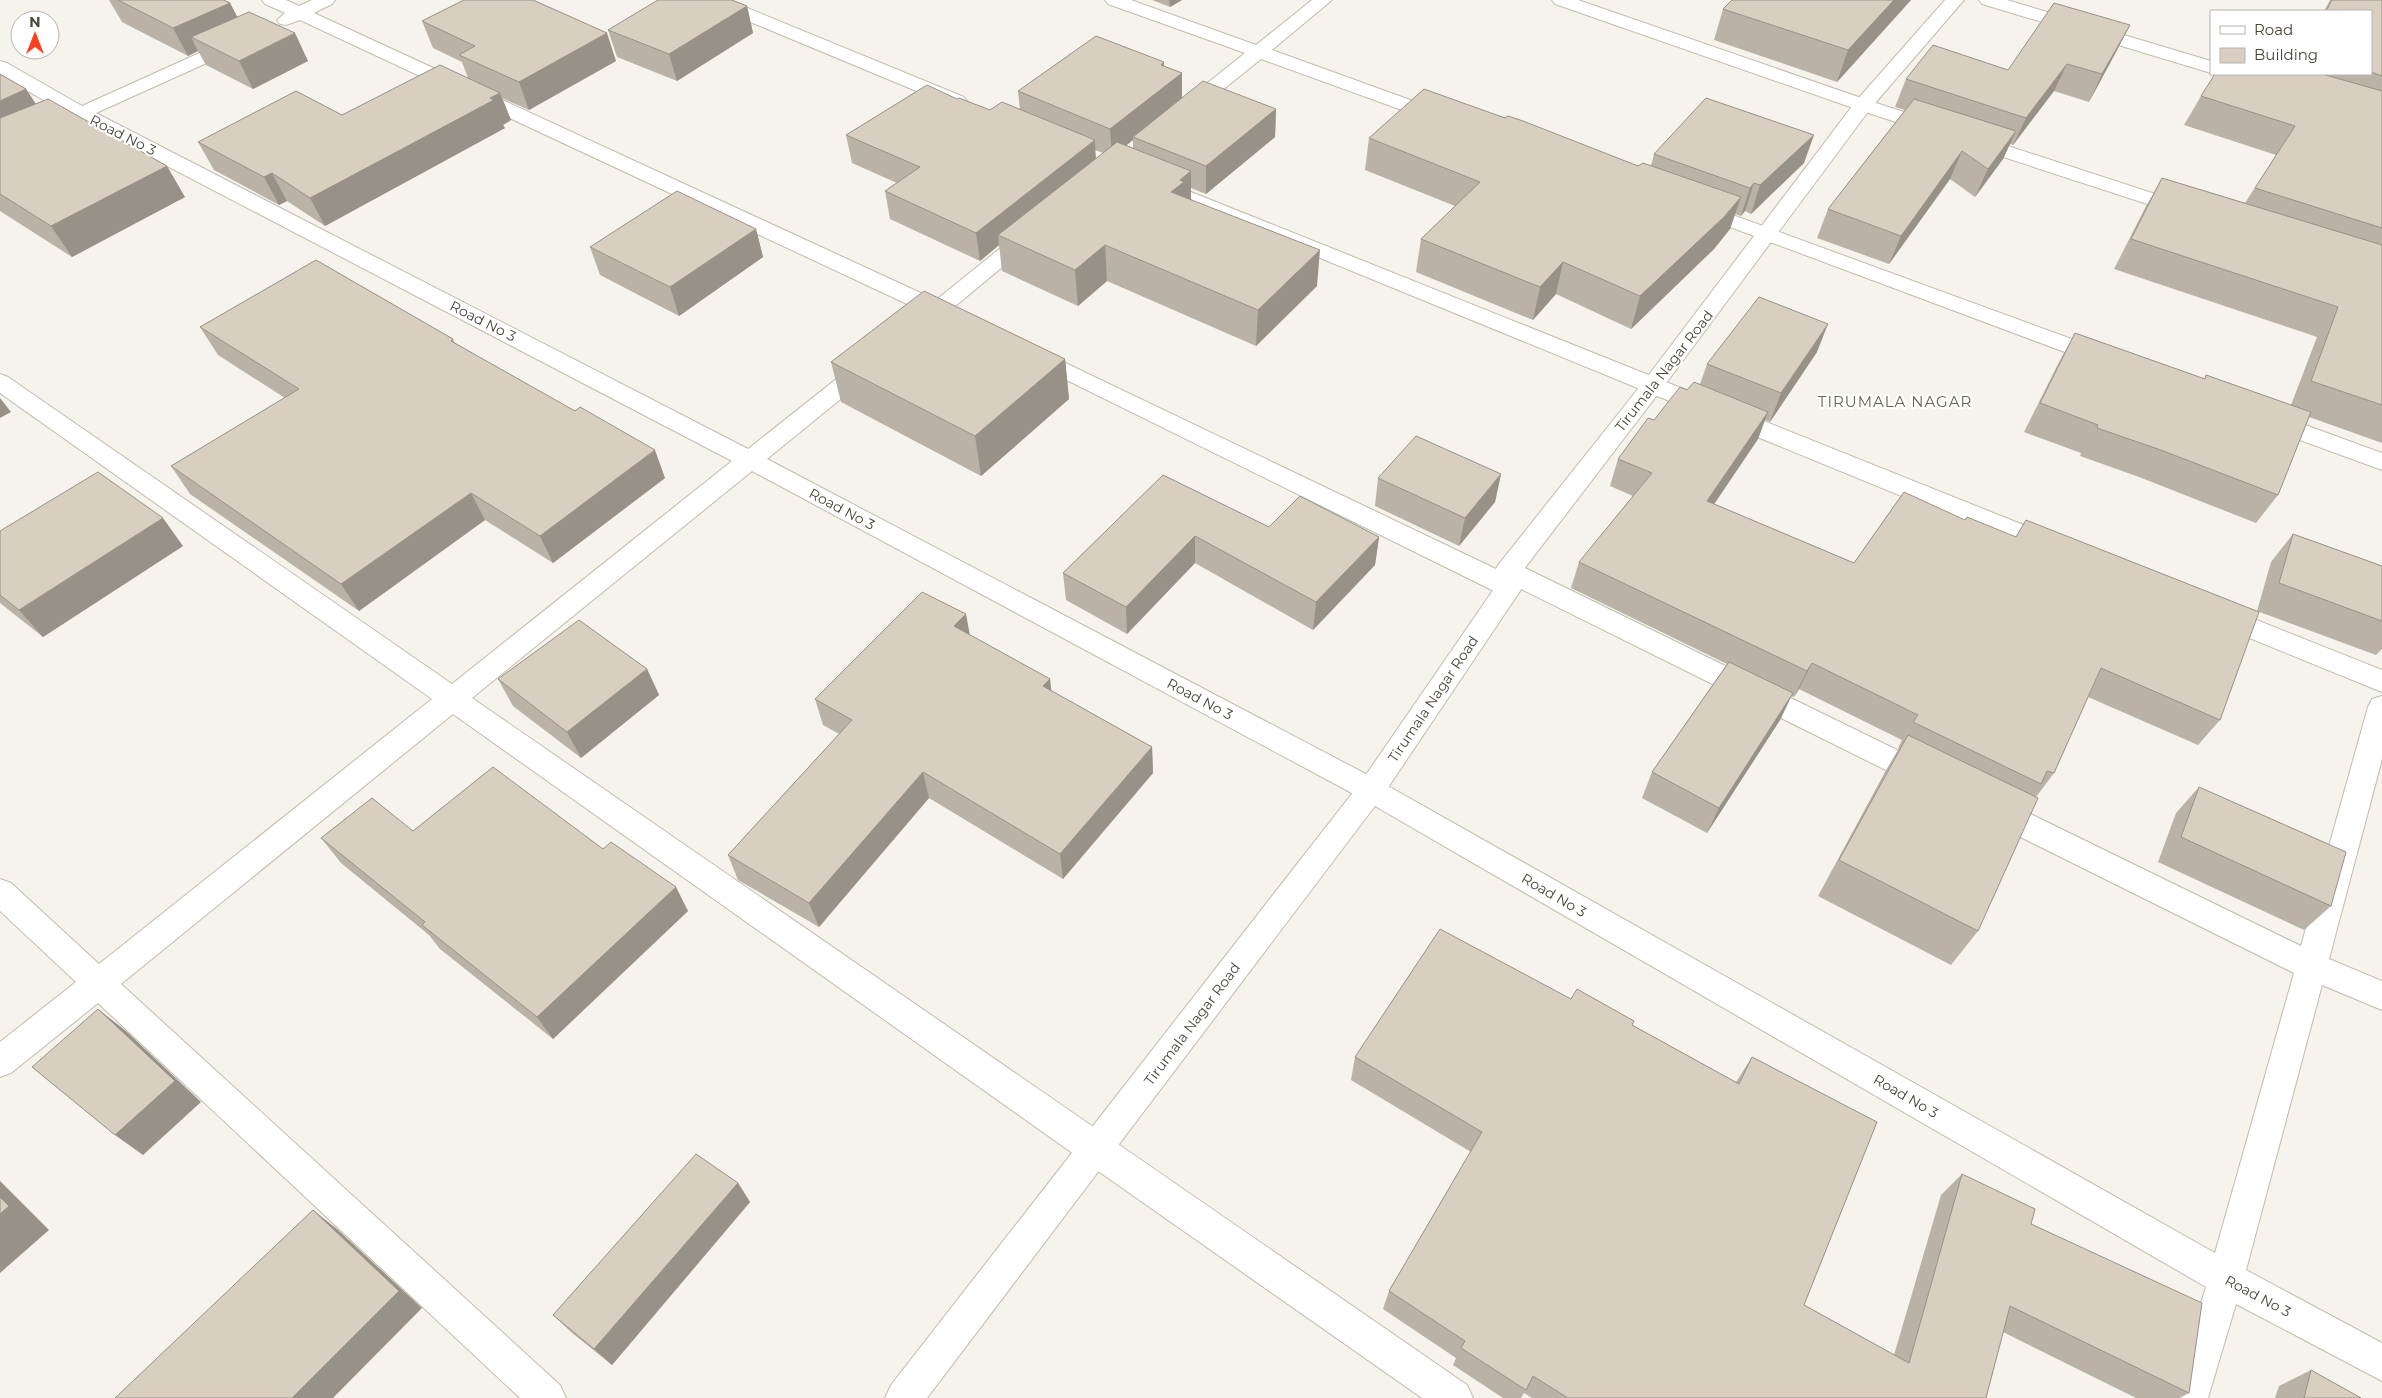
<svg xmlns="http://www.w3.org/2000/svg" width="2382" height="1398" font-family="Montserrat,sans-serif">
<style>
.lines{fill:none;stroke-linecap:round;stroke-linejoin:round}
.minor-casing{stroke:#c2bbae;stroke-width:2}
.tertiary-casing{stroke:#c2bbae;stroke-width:2}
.minor{fill:#fff;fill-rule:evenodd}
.tertiary{fill:#fff;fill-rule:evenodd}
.wall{fill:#bab2a6;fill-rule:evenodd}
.shaded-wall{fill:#979187}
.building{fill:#d8cfc1;stroke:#979187}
.labels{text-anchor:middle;stroke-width:4.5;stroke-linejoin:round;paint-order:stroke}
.street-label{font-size:14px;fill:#4b4439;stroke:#fff}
.neighbourhood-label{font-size:15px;letter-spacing:1px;fill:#6e6250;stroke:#fff}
</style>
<rect width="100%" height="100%" fill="#f6f3ec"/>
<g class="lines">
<g class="minor-casing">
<g id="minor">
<path d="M 262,0 L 286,0 L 299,6 L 312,0 L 335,0 L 332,4 L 314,13 L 936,300 L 1023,230 L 1030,229 L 1037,230 L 1041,235 L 953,308 L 961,315 L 958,320 L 950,322 L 940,319 C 930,327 924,334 910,330 L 907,325 L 922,311 L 300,20 L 286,25 L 280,24 L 277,20 L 285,13 L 265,4 Z"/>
<polygon points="704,0 728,0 964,97 967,101 964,105 957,107 950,105 707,4"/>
<polygon points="1105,0 1131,0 1256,45 1312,0 1332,0 1272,50 1449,114 1452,118 1449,122 1442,124 1435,122 1261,59 1194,113 1187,115 1180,113 1177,109 1180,105 1245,53 1108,4"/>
<polygon points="1552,0 1578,0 1870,101 2192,206 2195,210 2192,214 2185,216 2178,214 1856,109 1555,4"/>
<polygon points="1979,0 2007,0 2211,61 2211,73 1982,4"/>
<polygon points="235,37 242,39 244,43 242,47 96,113 748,449 859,361 867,358 875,361 878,366 875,371 767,459 1381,782 2215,1253 2294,973 1982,818 1977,809 1982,800 1992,797 2002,800 2301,946 2368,707 2372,699 2382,696 2382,759 2329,959 2382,981 2382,1010 2322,985 2246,1270 2382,1343 2382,1381 2236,1304 2208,1398 2170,1398 2206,1287 1361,798 752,471 472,698 1467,1385 1473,1398 1422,1398 1078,1157 453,714 121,984 560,1385 566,1398 520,1398 98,1003 11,1073 0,1077 0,1042 76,982 0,911 0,879 11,883 99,964 432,699 0,393 0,374 8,377 452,684 732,461 81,121 0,156 0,143 66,113 0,75 0,61 7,63 82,106"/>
<polygon points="1156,178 2061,540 2065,547 2061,554 2052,556 2043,554 1149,188 1146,184 1149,180"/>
<polygon points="1697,202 2110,353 2113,358 2110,363 2102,365 2094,363 1690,212 1687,208 1690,204"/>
<polygon points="1034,348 1496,569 1499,564 1508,562 1517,564 1936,769 1940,777 1936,785 1926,789 1916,785 1521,589 1518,594 1509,597 1500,594 1026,360 1023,355 1026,350"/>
<polygon points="2267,411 2382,453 2382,470 2259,425 2255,419 2259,413"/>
<polygon points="2219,605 2382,670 2382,692 2210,622 2206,615 2210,608"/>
</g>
</g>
<g class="tertiary-casing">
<polygon id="tertiary" points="1945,0 1964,0 1870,109 1661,390 1521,573 1522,587 1518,594 1381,798 927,1398 885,1398 891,1385 1361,782 1496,586 1495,571 1499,564 1645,380 1856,101"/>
</g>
<use href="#minor" class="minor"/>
<use href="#tertiary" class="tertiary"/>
</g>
<g class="wall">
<polygon points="109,0 224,0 230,3 237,17 308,61 253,89 206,65 198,51 188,56 122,22"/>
<polygon points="1152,0 1182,0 1170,7"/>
<polygon points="1911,0 1837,82 1714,40 1723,9"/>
<polygon points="2330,0 2382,0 2382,443 2309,417 2278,495 2256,523 2139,477 2080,456 2081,453 2024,432 2059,362 2075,333 2204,379 2206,375 2291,405 2317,337 2114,269 2145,208 2162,178 2245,203 2276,155 2184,125 2201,96 2215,74 2371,74 2371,11 2324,11"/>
<polygon points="747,6 753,33 677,81 617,57 608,30"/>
<polygon points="422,21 616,61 529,110 502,98 511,120 503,125 505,128 325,226 287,201 279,205 214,170 198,142 342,115 468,78 462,62 433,48"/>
<polygon points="2130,25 2116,52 2089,102 2054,91 2013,145 2010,144 2003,159 1975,197 1950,179 1889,264 1817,238 1828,209 1905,110 1895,107 1906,79 2008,70"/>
<path d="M 1164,62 L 1164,66 L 1182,73 L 1182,98 L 1276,109 L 1275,137 L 1206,194 L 1191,188 L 1191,199 L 1317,286 L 1256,346 L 1107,281 L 1078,306 L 1002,271 L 999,245 L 980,261 L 890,219 L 885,191 L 897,183 L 852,163 L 846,135 L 957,99 L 990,110 L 1020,110 L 1018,91 ZM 1133,140 L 1133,148 L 1126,145 ZM 1095,150 L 1103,153 L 1096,158 Z"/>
<polygon points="0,74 26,89 36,104 185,197 72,257 0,211"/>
<polygon points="1505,118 1638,166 1651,166 1654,154 1804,163 1751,214 1745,211 1741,216 1735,214 1730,229 1714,249 1631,329 1556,294 1533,320 1416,272 1421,239 1455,206 1365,170 1369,138"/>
<polygon points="756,229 763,257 679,316 600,275 590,247"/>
<polygon points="200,327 453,339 455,343 665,478 553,563 485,520 359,611 190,494 171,466 285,398 218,355"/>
<polygon points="1817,352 1770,422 1765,420 1758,439 1714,504 1854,563 1904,492 2220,720 2198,745 2088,697 2054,773 2036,797 1978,931 1951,965 1818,896 1885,772 1899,748 1898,748 1902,740 1799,689 1794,697 1791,696 1780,720 1707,833 1642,798 1652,772 1727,664 1571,588 1579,562 1633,496 1610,486 1618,459 1654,420 1687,390 1700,384 1707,364"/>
<polygon points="1065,359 1069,399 981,476 841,402 831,362"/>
<polygon points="1501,474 1495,502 1459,546 1375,506 1378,478"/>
<polygon points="1163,475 1269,527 1379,537 1375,565 1313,630 1195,563 1127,634 1066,600 1063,573"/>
<polygon points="0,531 183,546 43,637 0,603"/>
<polygon points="2293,534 2382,566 2382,649 2376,655 2257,611 2271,562"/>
<polygon points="970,635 1050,679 1051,691 1152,747 1153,773 1063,879 929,798 819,927 738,880 728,855 839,734 823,725 815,699"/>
<polygon points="647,669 659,695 581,758 513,706 498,679"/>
<polygon points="2199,787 2331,906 2304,930 2158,862 2176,813"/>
<polygon points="413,831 603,849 688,911 553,1039 440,949 429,935 341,863 321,838"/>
<polygon points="1571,999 1632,1025 1736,1082 1752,1057 1804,1305 1894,1355 1941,1195 1962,1174 2031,1224 2189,1393 2180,1398 2136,1398 2003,1332 1986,1398 1532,1398 1524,1393 1521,1398 1503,1398 1453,1365 1456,1358 1383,1309 1389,1291 1471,1152 1351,1080 1355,1057"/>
<polygon points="738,1183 750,1202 612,1365 571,1332 553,1315"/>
<polygon points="2311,1370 2361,1398 2275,1398 2279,1386"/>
</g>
<g class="shaded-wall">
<polygon points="1169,0 1182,0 1170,7"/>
<polygon points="1894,0 1911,0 1837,82 1848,50"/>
<polygon points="230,3 244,30 191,37 198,51 188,56 173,28"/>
<polygon points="747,6 753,33 677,81 669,54"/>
<polygon points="2130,25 2116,52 2089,102 2102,74"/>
<polygon points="295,33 308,61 253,89 239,61"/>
<polygon points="607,33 616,61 529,110 519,82"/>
<polygon points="1164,62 1164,87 1182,73 1182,101 1133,137 1133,140 1112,157 1110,129 1161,65"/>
<polygon points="2067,64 2054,91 2013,145 2026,118"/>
<polygon points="26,89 46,120 0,141 0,101"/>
<polygon points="500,93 511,120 503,125 505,128 325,226 310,198"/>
<polygon points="1276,109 1275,137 1206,194 1206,166"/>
<polygon points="2016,131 2003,159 1975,197 1988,169"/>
<polygon points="1814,135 1804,163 1751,214 1760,185"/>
<polygon points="1095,140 1096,169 998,235 999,245 980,261 976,233"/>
<polygon points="1962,151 1950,179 1889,264 1901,236"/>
<polygon points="167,166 185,197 72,257 51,226"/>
<polygon points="1191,171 1191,207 1171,192 1180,180"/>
<polygon points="272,173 287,201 279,205 264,177"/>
<polygon points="1754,183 1745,211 1741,216 1750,188"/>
<polygon points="1741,197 1730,229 1714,249 1631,329 1640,296"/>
<polygon points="756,229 763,257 679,316 670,287"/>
<polygon points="1105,245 1107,281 1078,306 1075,270"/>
<polygon points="1320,250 1317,286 1256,346 1258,310"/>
<polygon points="1563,262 1556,294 1533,320 1540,287"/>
<polygon points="1828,324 1817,352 1770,422 1781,393"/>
<polygon points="1065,359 1069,399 981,476 975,436"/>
<polygon points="0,398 11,412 0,418"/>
<polygon points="1768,412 1758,439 1698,528 1707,501"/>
<polygon points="655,450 665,478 553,563 540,536"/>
<polygon points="1501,474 1495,502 1459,546 1465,518"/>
<polygon points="471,493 485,520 359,611 341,584"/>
<polygon points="163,518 183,546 43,637 19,610"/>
<polygon points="1195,536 1195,563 1127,634 1126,607"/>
<polygon points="1379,537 1375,565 1313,630 1316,602"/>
<polygon points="966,614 971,641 954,626"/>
<polygon points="1812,663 1799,689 1794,697 1807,671"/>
<polygon points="647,669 659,695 581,758 567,732"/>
<polygon points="1050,679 1053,706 1043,686"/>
<polygon points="1793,693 1780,720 1707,833 1719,808"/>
<polygon points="1152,747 1153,773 1063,879 1060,854"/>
<polygon points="923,772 929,798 819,927 809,903"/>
<polygon points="676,887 688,911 553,1039 537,1017"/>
<polygon points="98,1009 126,1031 201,1102 143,1155 115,1135"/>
<polygon points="0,1181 49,1230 0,1273"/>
<polygon points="738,1183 750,1202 612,1365 594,1349"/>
<polygon points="313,1210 337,1229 422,1308 333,1398 292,1398"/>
</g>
<g class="building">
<polygon points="118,0 224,0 230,3 173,28"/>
<polygon points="464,0 533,0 607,33 519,82 459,55 475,46 422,21"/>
<polygon points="658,0 732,0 747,6 669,54 608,30"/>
<polygon points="1732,0 1894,0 1848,50 1723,9"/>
<polygon points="2332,0 2382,0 2382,76 2371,72 2371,11 2326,11"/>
<polygon points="2054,3 2130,25 2102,74 2067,64 2026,118 1906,79 1933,45 2008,70"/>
<polygon points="249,12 295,33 239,61 191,37"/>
<polygon points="1096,36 1164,62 1161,65 1182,73 1110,129 1018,91"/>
<polygon points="440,65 500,93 490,98 494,100 310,198 272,173 264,177 198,142 296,91 342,115"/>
<polygon points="0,74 26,89 0,101"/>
<polygon points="2215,74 2322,74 2382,91 2382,228 2255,188 2295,126 2201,96"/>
<polygon points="1203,81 1276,109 1206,166 1133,137"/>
<polygon points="927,85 957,99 959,98 990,110 1002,102 1095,140 976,233 885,191 920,167 846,135"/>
<polygon points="1424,89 1505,118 1508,116 1523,121 1638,166 1643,163 1741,197 1724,217 1640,296 1563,262 1540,287 1421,239 1480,182 1369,138"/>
<polygon points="1706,98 1814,135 1760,185 1754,183 1750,188 1654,154"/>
<polygon points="48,99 167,166 51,226 0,194 0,118"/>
<polygon points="1914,99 2016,131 1988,169 1962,151 1901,236 1828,209"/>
<polygon points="1117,142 1191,171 1180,180 1184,182 1171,192 1320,250 1258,310 1105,245 1075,270 998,235"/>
<polygon points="2162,178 2382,245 2382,405 2311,381 2338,307 2131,239"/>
<polygon points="677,191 756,229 670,287 590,247"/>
<polygon points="316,260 453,339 451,341 575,411 580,407 655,450 540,536 471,493 341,584 171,466 299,389 200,327"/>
<polygon points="924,291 1065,359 975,436 831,362"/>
<polygon points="1759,297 1828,324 1781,393 1707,364"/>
<polygon points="2075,333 2205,379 2206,375 2311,412 2278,495 2158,449 2097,428 2098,425 2040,403"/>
<polygon points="1694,382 1768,412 1707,501 1854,563 1904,492 1965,520 1967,517 2016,537 2026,520 2259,612 2220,720 2101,668 2054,773 2047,771 2041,784 1913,722 1918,715 1812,663 1807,671 1579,562 1652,473 1618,459 1648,418 1654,420 1680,387 1687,390"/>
<polygon points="1416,436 1501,474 1465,518 1378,478"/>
<polygon points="98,472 163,518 19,610 0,595 0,531"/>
<polygon points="1163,475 1269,527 1300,496 1379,537 1316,602 1195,536 1126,607 1063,573"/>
<polygon points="2293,534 2382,566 2382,621 2279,583"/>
<polygon points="922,592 966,614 954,626 1050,679 1043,686 1152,747 1060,854 923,772 809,903 728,855 852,720 815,699"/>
<polygon points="579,620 647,669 567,732 498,679"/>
<polygon points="1729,662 1793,693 1719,808 1652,772"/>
<polygon points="1908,735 2038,798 1978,931 1839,860"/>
<polygon points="493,767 603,849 611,842 676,887 537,1017 422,925 425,922 321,838 372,798 413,831"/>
<polygon points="2199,787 2346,852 2331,906 2181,837"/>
<polygon points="1440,929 1571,999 1577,989 1634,1021 1632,1025 1739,1084 1752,1057 1877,1122 1804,1305 1909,1363 1962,1174 2035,1209 2031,1224 2202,1303 2189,1393 2010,1306 1986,1398 1568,1398 1533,1376 1526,1390 1461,1348 1465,1341 1389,1291 1482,1132 1355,1057"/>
<polygon points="98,1009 175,1081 115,1135 32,1067"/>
<polygon points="696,1154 738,1183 594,1349 553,1315"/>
<polygon points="0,1197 9,1206 0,1214"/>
<polygon points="313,1210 399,1291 292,1398 115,1398"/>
<polygon points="2311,1370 2361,1398 2304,1398"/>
</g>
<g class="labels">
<g class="street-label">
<text transform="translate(123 135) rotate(27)" y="5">Road No 3</text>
<text transform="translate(483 321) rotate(27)" y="5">Road No 3</text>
<text transform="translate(1664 371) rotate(-52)" y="5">Tirumala Nagar Road</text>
<text transform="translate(842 509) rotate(28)" y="5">Road No 3</text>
<text transform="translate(1200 699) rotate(28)" y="5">Road No 3</text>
<text transform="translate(1433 699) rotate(-56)" y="5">Tirumala Nagar Road</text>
<text transform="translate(1554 895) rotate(30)" y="5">Road No 3</text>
<text transform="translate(1192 1024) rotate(-53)" y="5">Tirumala Nagar Road</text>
<text transform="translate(1906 1096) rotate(30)" y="5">Road No 3</text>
<text transform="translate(2258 1296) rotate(28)" y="5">Road No 3</text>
</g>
<g class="neighbourhood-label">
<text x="1895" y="407">TIRUMALA NAGAR</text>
</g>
</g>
<rect x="2210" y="10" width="162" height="65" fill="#ffffff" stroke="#b7b4b0"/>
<rect x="2220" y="26" width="25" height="8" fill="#ffffff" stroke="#b7b4b0"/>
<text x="2254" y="35" font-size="15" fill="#4b4439">Road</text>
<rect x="2220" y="48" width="25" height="15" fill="#d8cfc1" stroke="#b7b4b0"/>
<text x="2254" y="60" font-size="15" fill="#4b4439">Building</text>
<g transform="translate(35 35)"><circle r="24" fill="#ffffff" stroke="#b7b4b0"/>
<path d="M0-4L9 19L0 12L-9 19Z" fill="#fc3f1d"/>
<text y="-8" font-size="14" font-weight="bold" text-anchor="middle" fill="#4b4439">N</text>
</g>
</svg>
